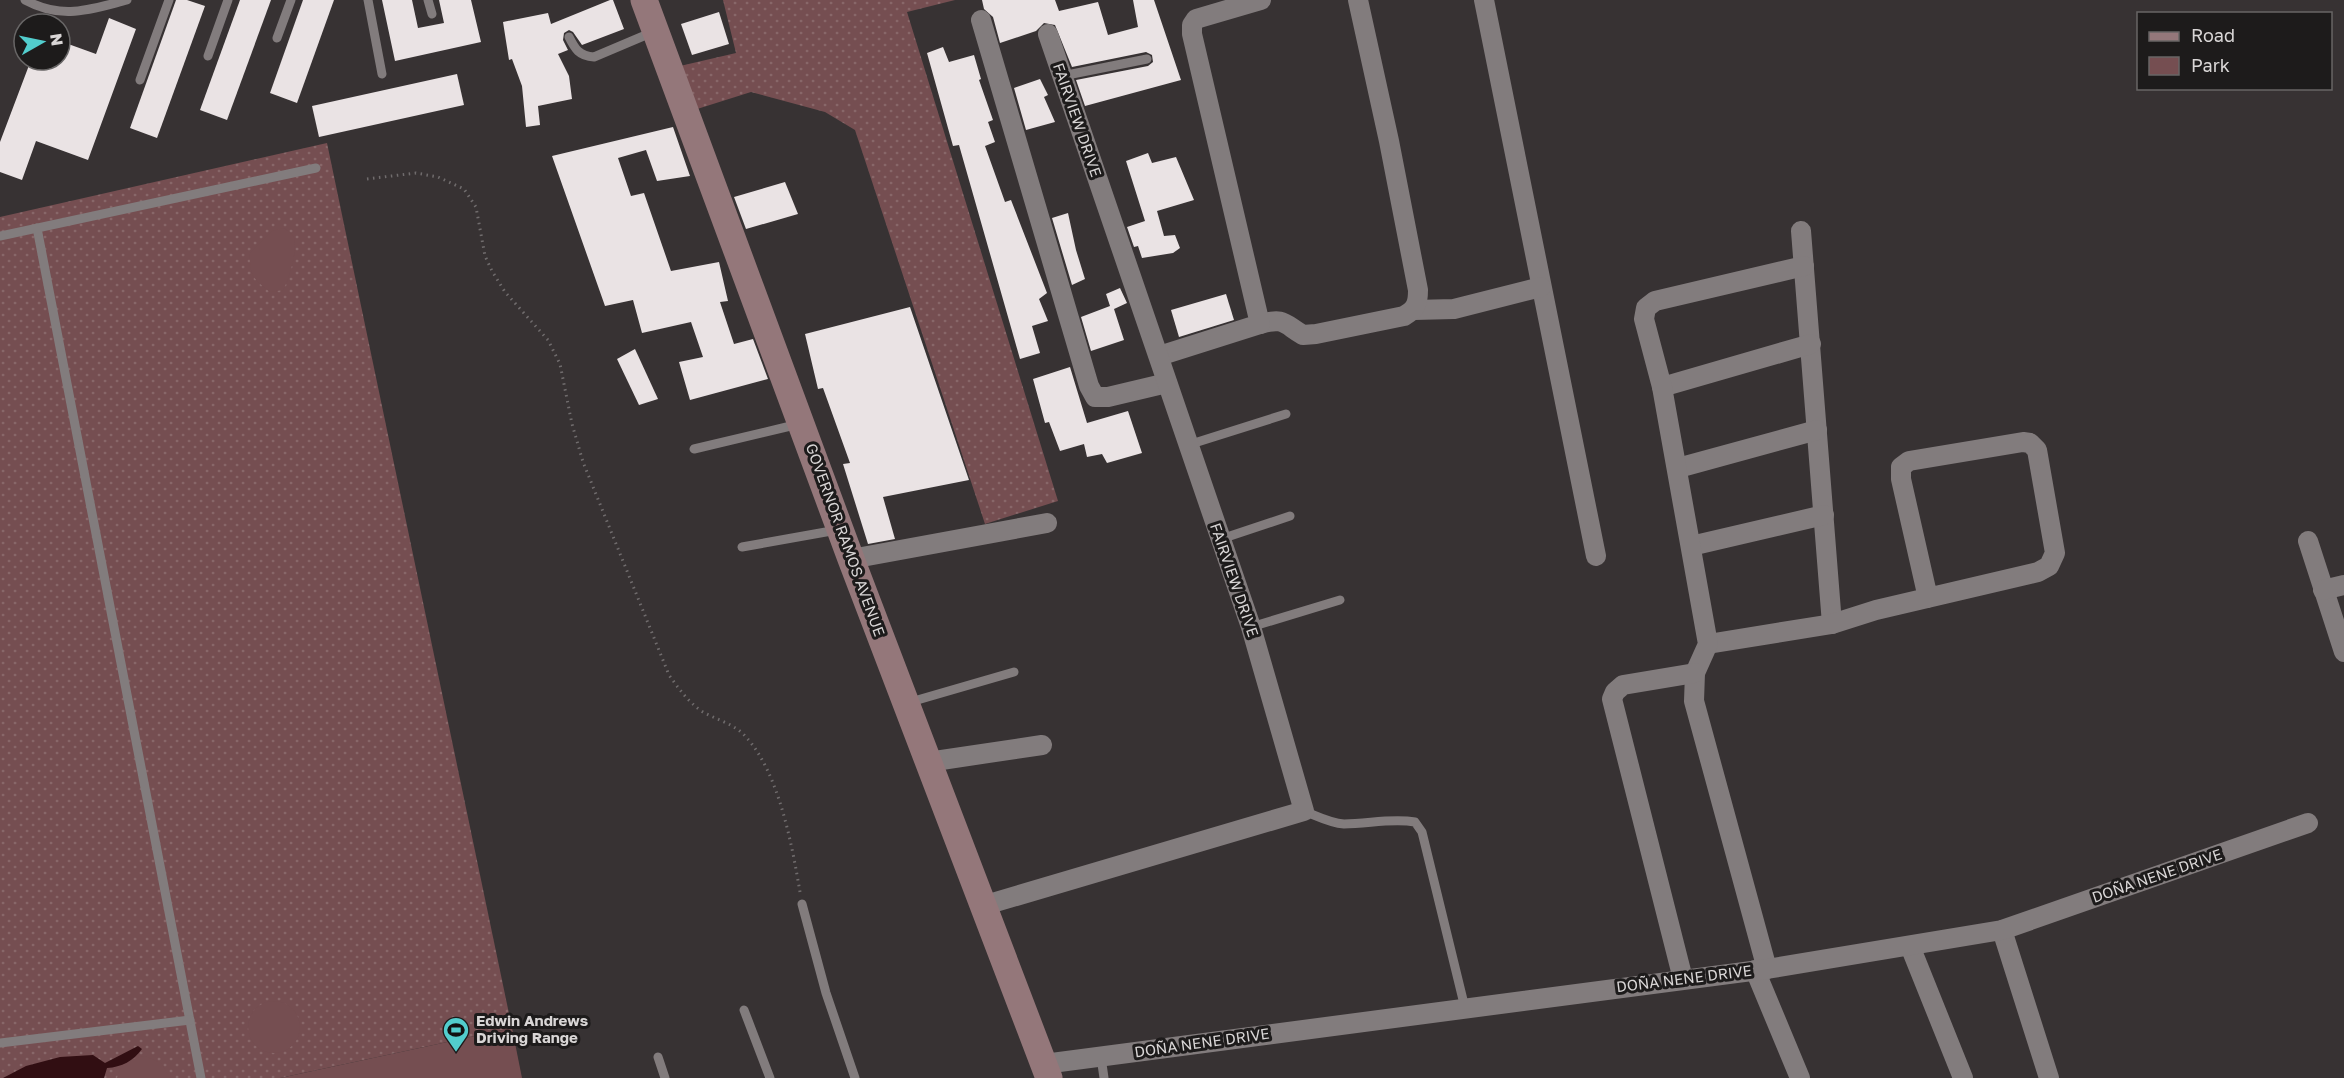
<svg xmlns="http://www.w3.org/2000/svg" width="2344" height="1078" font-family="'Golos Text',sans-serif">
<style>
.grass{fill:url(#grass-dots)}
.park{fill:#754e51}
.water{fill:#310e12}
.building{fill:#eae3e4}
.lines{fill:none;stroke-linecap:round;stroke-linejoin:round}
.path{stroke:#706c6d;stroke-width:3;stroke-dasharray:1.5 4.5;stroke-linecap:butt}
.lane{stroke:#827c7d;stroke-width:9}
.street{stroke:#827c7d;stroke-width:20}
.secondary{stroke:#94777a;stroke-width:27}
.labels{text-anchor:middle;stroke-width:6;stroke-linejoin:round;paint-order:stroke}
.street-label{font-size:15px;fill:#d9d6d6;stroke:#1d1b1b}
.poi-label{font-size:15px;font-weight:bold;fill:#d9d6d6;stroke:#1d1b1b;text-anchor:start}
</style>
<defs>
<pattern id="grass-dots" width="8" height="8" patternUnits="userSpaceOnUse" patternTransform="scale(1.5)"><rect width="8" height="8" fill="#754e51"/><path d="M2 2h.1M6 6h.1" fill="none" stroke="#886769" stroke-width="1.8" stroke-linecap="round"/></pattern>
</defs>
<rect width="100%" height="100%" fill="#373233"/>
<g class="grass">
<polygon points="723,0 955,0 907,12 1058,501 985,524 855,130 825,112 751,92 694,110 680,66 736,53"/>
<polygon points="327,143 512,1028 280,1078 0,1078 0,217"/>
</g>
<g class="park">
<path d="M 284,228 C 288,231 292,233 294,238 C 298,249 289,280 283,290 L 270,292 C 253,279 249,275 250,253 L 272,231 Z"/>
<circle cx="274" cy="1027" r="26"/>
<polygon points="512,1028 522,1078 280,1078"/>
<path d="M 145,1056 L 161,1063 L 170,1078 L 117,1078 C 121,1063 130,1058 145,1056 Z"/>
</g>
<path class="water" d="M 138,1046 L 142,1049 C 133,1061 122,1067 107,1068 L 104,1078 L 3,1078 L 26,1066 L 60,1057 L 93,1055 L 105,1063 Z"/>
<g class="building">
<polygon points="176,0 187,0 205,6 157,138 130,128"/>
<polygon points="240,0 271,0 227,120 200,110"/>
<polygon points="303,0 334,0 297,103 270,93"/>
<polygon points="382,0 412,0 418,28 444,23 439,0 471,0 481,42 395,61"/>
<polygon points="610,0 613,0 624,29 582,45 573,32 569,30 564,33 563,40 568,50 558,54 569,76 572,99 538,106 540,125 526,127 522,86 512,59 509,60 503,22 548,13 551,24"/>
<polygon points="982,0 1055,0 1059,11 1098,2 1108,35 1138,27 1133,0 1154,0 1181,80 1085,106 1076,80 1148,66 1153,62 1152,55 1146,52 1072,67 1055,25 1044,23 1036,31 1000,43 993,17 984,9"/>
<polygon points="719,12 729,44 692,55 681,24"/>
<polygon points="109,18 136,29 88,160 36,141 22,180 0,172 0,142 31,60 60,60 60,41 96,54"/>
<polygon points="943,47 949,62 974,55 981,79 979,80 993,120 988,122 995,142 985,146 1005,202 1011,200 1047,293 1039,299 1048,321 1032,326 1040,353 1020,359 959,145 953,146 927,53"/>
<polygon points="457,74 464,105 319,137 312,106"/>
<polygon points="1040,79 1048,95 1044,97 1055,122 1026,130 1014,88"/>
<polygon points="673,127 690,176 657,181 646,150 618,158 631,196 644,193 671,271 719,262 728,301 720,302 734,344 753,339 768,379 690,400 679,362 703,357 691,322 642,333 633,300 605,306 552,156"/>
<polygon points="1148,153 1152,163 1176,157 1194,200 1157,211 1164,236 1175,235 1180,248 1173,253 1142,258 1138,246 1134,247 1127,227 1145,221 1126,161"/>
<polygon points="785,182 798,214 746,229 734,197"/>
<polygon points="1068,213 1076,250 1085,279 1072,285 1052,218"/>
<polygon points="1120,288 1127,303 1114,309 1124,340 1091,351 1081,317 1110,306 1106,294"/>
<polygon points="1226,294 1234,320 1179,337 1171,310"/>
<polygon points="910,307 969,480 883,497 895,539 868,544 843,464 850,463 823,388 818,389 805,334"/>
<polygon points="635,349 658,399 639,405 617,359"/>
<polygon points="1070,367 1087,423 1128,411 1142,453 1107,463 1102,454 1087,457 1084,444 1060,451 1049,422 1045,423 1033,379"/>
</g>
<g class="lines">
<path class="path" d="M 367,179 L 416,173 L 438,177 L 464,189 L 476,207 L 485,256 L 492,271 L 505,292 L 548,340 L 560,364 L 572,424 L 583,462 L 669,675 C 679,689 688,702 703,712 C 717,720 735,724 746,737 C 779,773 792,845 800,892"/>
<g class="lane">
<path d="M 25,0 C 62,20 88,10 127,0"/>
<polyline points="368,0 382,74"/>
<polyline points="428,0 432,14"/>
<path d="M 569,37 C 575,49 579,56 594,57 L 653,32"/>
<polyline points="277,38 291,0"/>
<polyline points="208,56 228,0"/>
<polyline points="1062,76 1147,59"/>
<polyline points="140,80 169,0"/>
<polyline points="37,228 201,1078"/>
<polyline points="0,236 316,168"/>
<polyline points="1188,445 1286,414"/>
<polyline points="694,449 799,424"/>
<polyline points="1221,539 1290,516"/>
<polyline points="742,547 837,530"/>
<polyline points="1251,627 1340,600"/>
<polyline points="907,703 1014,672"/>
<path d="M 1304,811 C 1317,816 1330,823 1344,824 C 1368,824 1391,818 1415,822 L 1422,832 L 1465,1008"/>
<polyline points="802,904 826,993 855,1078"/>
<polyline points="744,1010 770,1078"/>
<polyline points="0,1043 190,1020"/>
<polyline points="658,1057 665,1078"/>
<polyline points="1101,1057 1104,1078"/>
</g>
<g class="street">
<polyline points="1484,0 1596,556"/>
<polyline points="981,20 1089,386 1095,397 1108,397 1167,383"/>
<polyline points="1801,231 1832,624"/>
<polyline points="1414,310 1454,309 1541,287"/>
<path d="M 1260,324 C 1285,317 1284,324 1303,335 L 1316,334 L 1404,316 C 1416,309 1418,304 1418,290 L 1389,141 L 1358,0"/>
<polyline points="1159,356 1260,324 1192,34 1192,25 1196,19 1261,0"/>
<polyline points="1662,387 1811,344"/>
<polyline points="1678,468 1817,430"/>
<polyline points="2308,541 2344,652"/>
<polyline points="1691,546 1824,515"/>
<polyline points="851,559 1047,523"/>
<polyline points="2323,590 2344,585"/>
<polyline points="1708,644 1832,624 1876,610 2038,572 2049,566 2055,553 2037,450 2030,443 2023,442 1909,461 1901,467 1901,479 1928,598"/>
<polyline points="928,762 1042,745"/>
<polyline points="982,906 1304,811 1251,627 1048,34"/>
<polyline points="2002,930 2049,1078"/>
<polyline points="1910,946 1963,1078"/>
<polyline points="1767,969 1694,701 1695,673 1708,644 1662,387 1644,319 1646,308 1655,301 1804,266"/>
<polyline points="1755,970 1800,1078"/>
<polyline points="1683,979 1612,699 1615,692 1623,685 1695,673"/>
<polyline points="1044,1064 1767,969 2002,930 2308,823"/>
</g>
<polyline class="secondary" points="644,0 851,559 1049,1078"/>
</g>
<defs>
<g id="stadium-pin" transform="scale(1.35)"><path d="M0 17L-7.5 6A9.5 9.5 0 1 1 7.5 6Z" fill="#52cdcd" stroke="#1d1b1b"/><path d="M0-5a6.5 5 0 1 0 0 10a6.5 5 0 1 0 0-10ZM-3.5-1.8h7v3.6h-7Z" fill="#111"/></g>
</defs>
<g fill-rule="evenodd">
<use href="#stadium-pin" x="456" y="1030"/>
</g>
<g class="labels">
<g class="street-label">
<text transform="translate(1077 120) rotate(71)" y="5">FAIRVIEW DRIVE</text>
<text transform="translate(845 540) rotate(70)" y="5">GOVERNOR RAMOS AVENUE</text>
<text transform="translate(1234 580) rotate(71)" y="5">FAIRVIEW DRIVE</text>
<text transform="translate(2157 876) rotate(-19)" y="5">DOÑA NENE DRIVE</text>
<text transform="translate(1684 979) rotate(-7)" y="5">DOÑA NENE DRIVE</text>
<text transform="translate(1202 1043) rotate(-8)" y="5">DOÑA NENE DRIVE</text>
</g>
<g class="poi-label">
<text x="476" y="1026">Edwin Andrews<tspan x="476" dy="17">Driving Range</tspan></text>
</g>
</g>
<rect x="2137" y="12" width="195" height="78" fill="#1d1b1b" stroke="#686666" stroke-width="1.5"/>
<rect x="2149" y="32" width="30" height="9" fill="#94777a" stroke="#686666" stroke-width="1.5"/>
<text x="2191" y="42" font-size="18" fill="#d9d6d6">Road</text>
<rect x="2149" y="57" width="30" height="18" fill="#754e51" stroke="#686666" stroke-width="1.5"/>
<text x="2191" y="72" font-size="18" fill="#d9d6d6">Park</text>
<g transform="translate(42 42) rotate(81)"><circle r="28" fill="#1d1b1b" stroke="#686666" stroke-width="1.5"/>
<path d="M0-4.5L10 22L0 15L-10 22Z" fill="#52cdcd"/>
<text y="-9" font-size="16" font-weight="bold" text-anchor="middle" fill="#d9d6d6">N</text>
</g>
</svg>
